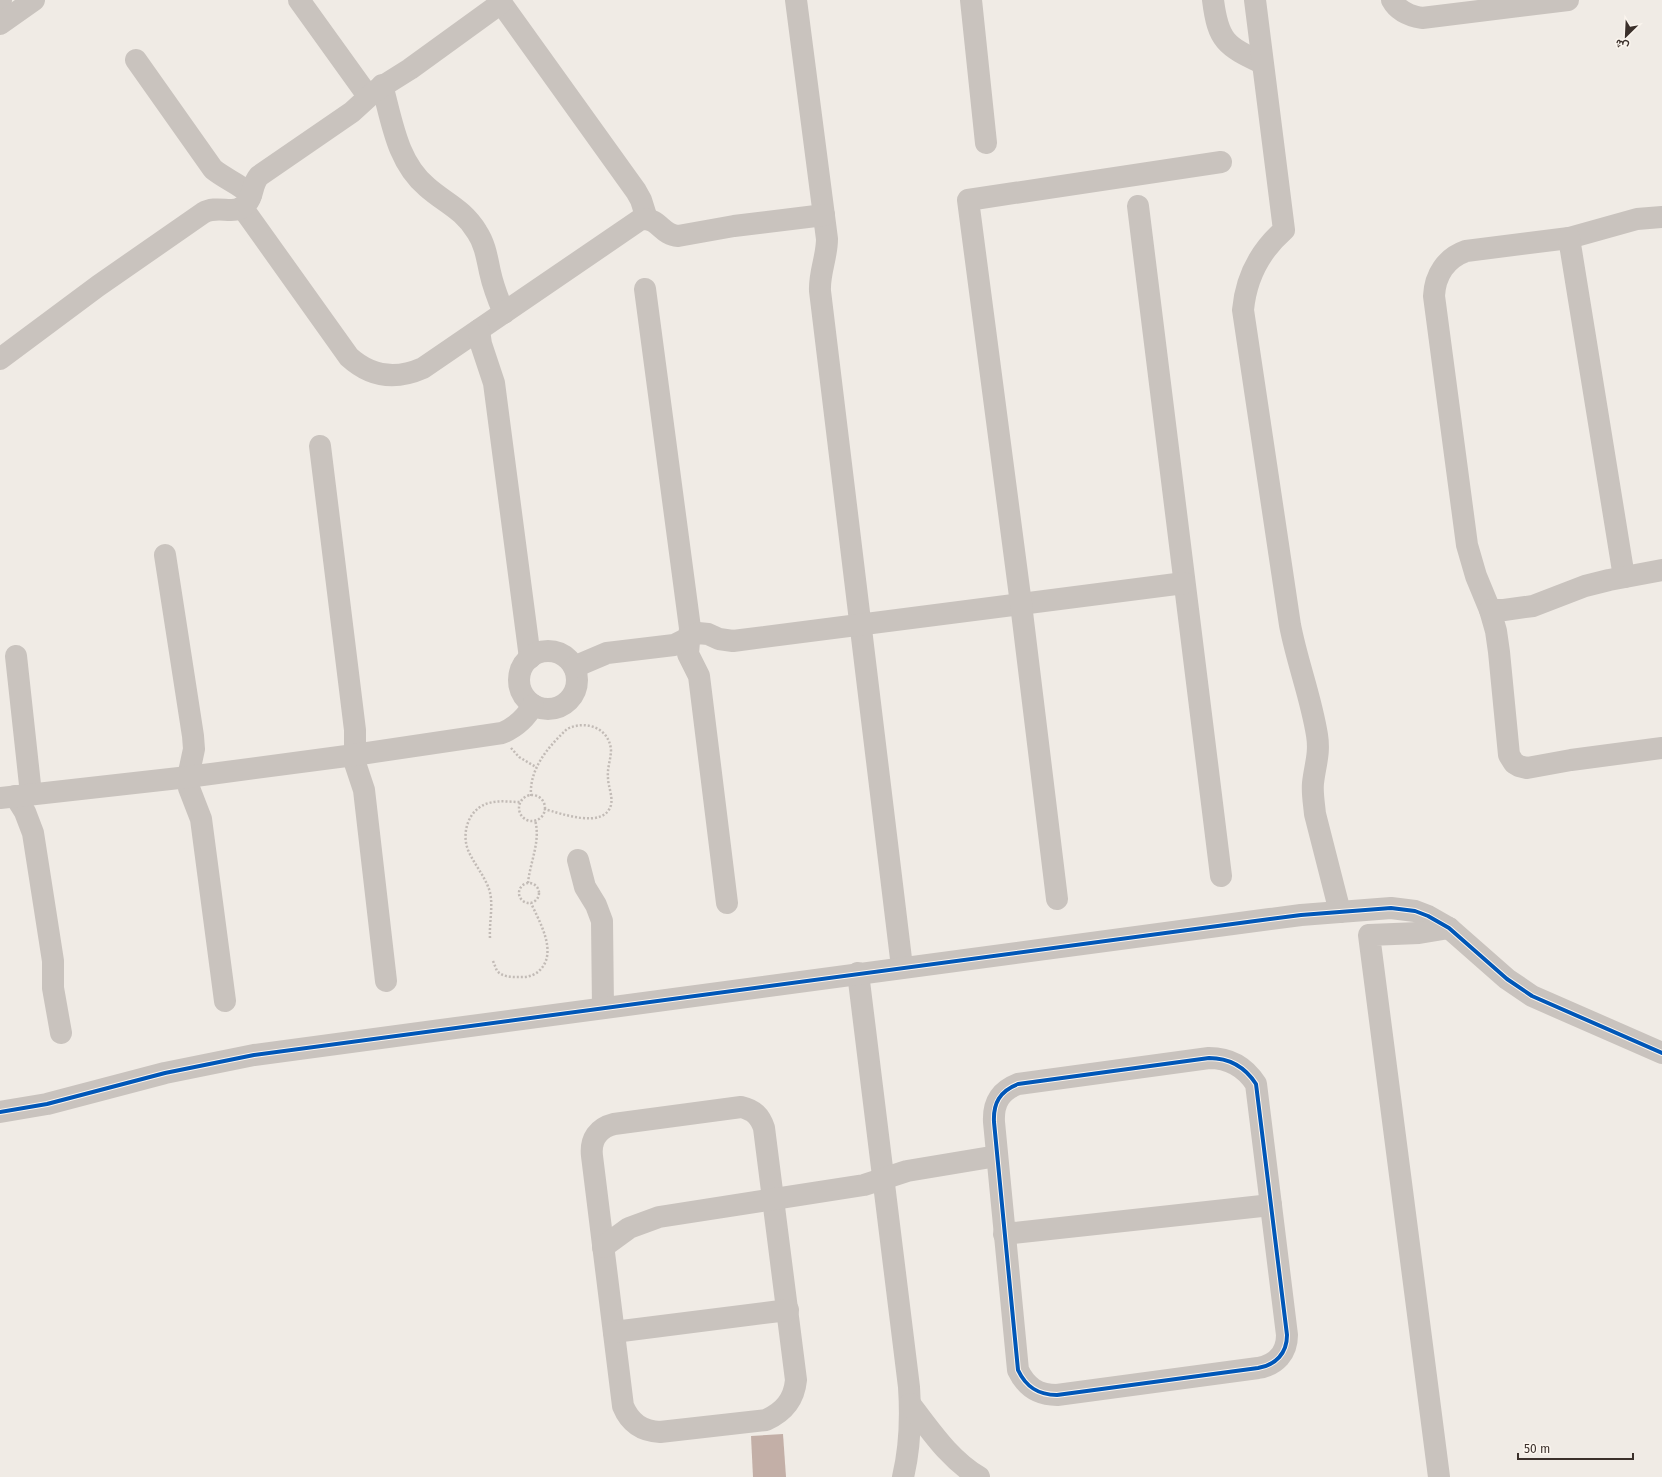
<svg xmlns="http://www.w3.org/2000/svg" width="1662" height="1477" font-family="'Fira Sans',Vazirmatn,sans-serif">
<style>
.building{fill:#c3afa7}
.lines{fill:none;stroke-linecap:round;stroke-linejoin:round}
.path{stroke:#c2bbb6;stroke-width:2.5;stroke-dasharray:2 2;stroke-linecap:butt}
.minor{stroke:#c9c3be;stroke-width:22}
.cycleway-casing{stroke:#fbf5ee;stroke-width:6}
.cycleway{stroke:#0057b8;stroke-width:4}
</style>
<rect width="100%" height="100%" fill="#f0ebe5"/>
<polygon class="building" points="783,1434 786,1477 753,1477 751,1436"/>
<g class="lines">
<g class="path">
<polyline points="511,748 519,757 536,767"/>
<circle cx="532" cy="808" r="13"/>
<path d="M 531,796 C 529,769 548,747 567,729 C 585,720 609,727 611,750 C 611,759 607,768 608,778 C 608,786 613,796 611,805 C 604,830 560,813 544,809"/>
<path d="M 528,883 C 530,862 541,841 535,820"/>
<circle cx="529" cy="893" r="10"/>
<path d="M 490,938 C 489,922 494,904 489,889 C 484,875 474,864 468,850 C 461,832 469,808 489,803 C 499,800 510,802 520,802"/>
<path d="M 493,961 L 497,971 C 504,978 514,977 523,977 C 530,977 536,974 540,970 C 558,952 539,921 531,903"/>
</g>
<g class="minor">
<polyline points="0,0 1,0"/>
<polyline points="299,0 368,96"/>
<polyline points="499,0 636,191 641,200 647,219"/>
<path d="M 796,0 L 827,239 C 827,257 819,273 820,291 L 902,967"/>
<polyline points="971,0 986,143"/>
<path d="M 1213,0 C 1218,41 1226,46 1262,63"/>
<path d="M 1255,0 L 1284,230 C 1260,251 1246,278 1243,310 L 1290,625 C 1297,662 1311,697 1317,735 C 1320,754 1315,765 1313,783 C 1312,793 1314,803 1315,814 L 1340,912"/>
<path d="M 1392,0 C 1398,11 1410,16 1422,18 L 1568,0"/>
<polyline points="0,24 34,0"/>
<path d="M 136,60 L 213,169 C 225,179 240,184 251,195"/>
<path d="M 382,85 C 392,121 397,162 427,187 C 445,203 463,209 477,232 C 485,244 487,258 490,272 C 493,286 498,299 504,313"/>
<polyline points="1138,206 1221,876"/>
<path d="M 242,207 L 349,357 C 371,377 396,380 423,368 L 641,219 C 660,218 661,235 678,236 L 734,226 L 824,215"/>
<path d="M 1662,217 L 1637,219 L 1569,238 L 1466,251 C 1446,258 1435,275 1434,296 L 1467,545 L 1476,576 L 1490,610 L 1496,631 L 1499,652 L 1509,755 L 1514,763 L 1519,766 L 1527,768 L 1571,760 L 1662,748"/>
<polyline points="1569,238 1624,577"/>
<polyline points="645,289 690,628 688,654 699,676 727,903"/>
<polyline points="479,330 481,344 494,383 530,658"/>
<path d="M 0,359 L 98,286 L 203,213 C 218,204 234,216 245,205 C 254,197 251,185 259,176 L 352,112 L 375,91 L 410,69 L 501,3"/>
<polyline points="320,446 355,730 355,763 364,790 386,981"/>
<polyline points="165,555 193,736 194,749 188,777 189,788 201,819 225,1001"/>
<polyline points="1490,610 1504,610 1533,606 1585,586 1609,580 1662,570"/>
<circle cx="548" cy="680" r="29"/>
<polyline points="16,656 31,794"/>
<polyline points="574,667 607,653 674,645 698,633 708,634 719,639 733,641 1184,583"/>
<polyline points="15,796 25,812 33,833 53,961 53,988 61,1033"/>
<path d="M 0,798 L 188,777 L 354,755 L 502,733 C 516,727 526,718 533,705"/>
<polyline points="578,860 585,887 596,905 602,921 603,1008"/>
<polyline points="1057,899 1021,604 968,200 1221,162"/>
<path d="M 858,973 L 909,1387 C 911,1417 910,1448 903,1477"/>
<path d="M 1209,1058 C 1229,1058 1245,1067 1256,1084 L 1287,1335 C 1287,1353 1276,1365 1258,1368 L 1057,1395 C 1038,1395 1026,1387 1018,1370 L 994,1122 C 993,1103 1000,1091 1018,1084 Z"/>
<path d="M 741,1107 C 754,1110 760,1116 764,1128 L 796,1380 C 794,1400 784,1412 766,1420 L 660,1432 C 642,1431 630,1423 623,1406 L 592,1156 C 590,1139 598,1128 614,1124 Z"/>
<polyline points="0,1112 47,1104 165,1073 254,1055 1270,919 1301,915 1391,908 1415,911 1428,916 1449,928 1507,979 1532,996 1662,1053"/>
<polyline points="1004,1234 1271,1205"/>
<polyline points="603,1247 629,1228 659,1217 864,1185 907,1171 997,1156"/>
<polyline points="614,1332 788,1310"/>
<path d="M 910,1404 C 931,1431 949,1459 979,1477"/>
<polyline points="1439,1477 1369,935 1419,933 1449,928"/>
</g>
<g class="cycleway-casing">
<g id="cycleway">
<path d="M 1209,1058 C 1229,1058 1245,1067 1256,1084 L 1287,1335 C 1287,1353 1276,1365 1258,1368 L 1057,1395 C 1038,1395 1026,1387 1018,1370 L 994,1122 C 993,1103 1000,1091 1018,1084 Z"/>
<polyline points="0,1112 47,1104 165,1073 254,1055 1270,919 1301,915 1391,908 1415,911 1428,916 1449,928 1507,979 1532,996 1662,1053"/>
</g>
</g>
<use href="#cycleway" class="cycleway"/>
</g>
<g transform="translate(1626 36) rotate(204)" stroke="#fbf5ee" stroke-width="3" paint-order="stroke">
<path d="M0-3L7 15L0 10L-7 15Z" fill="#3b302b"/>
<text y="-6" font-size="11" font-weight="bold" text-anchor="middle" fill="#3b302b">ش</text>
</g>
<path d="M1518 1453v6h115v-6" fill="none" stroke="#3b302b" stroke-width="2"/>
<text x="1524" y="1453" font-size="12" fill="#3b302b" stroke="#fbf5ee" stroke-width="3" paint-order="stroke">50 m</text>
</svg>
